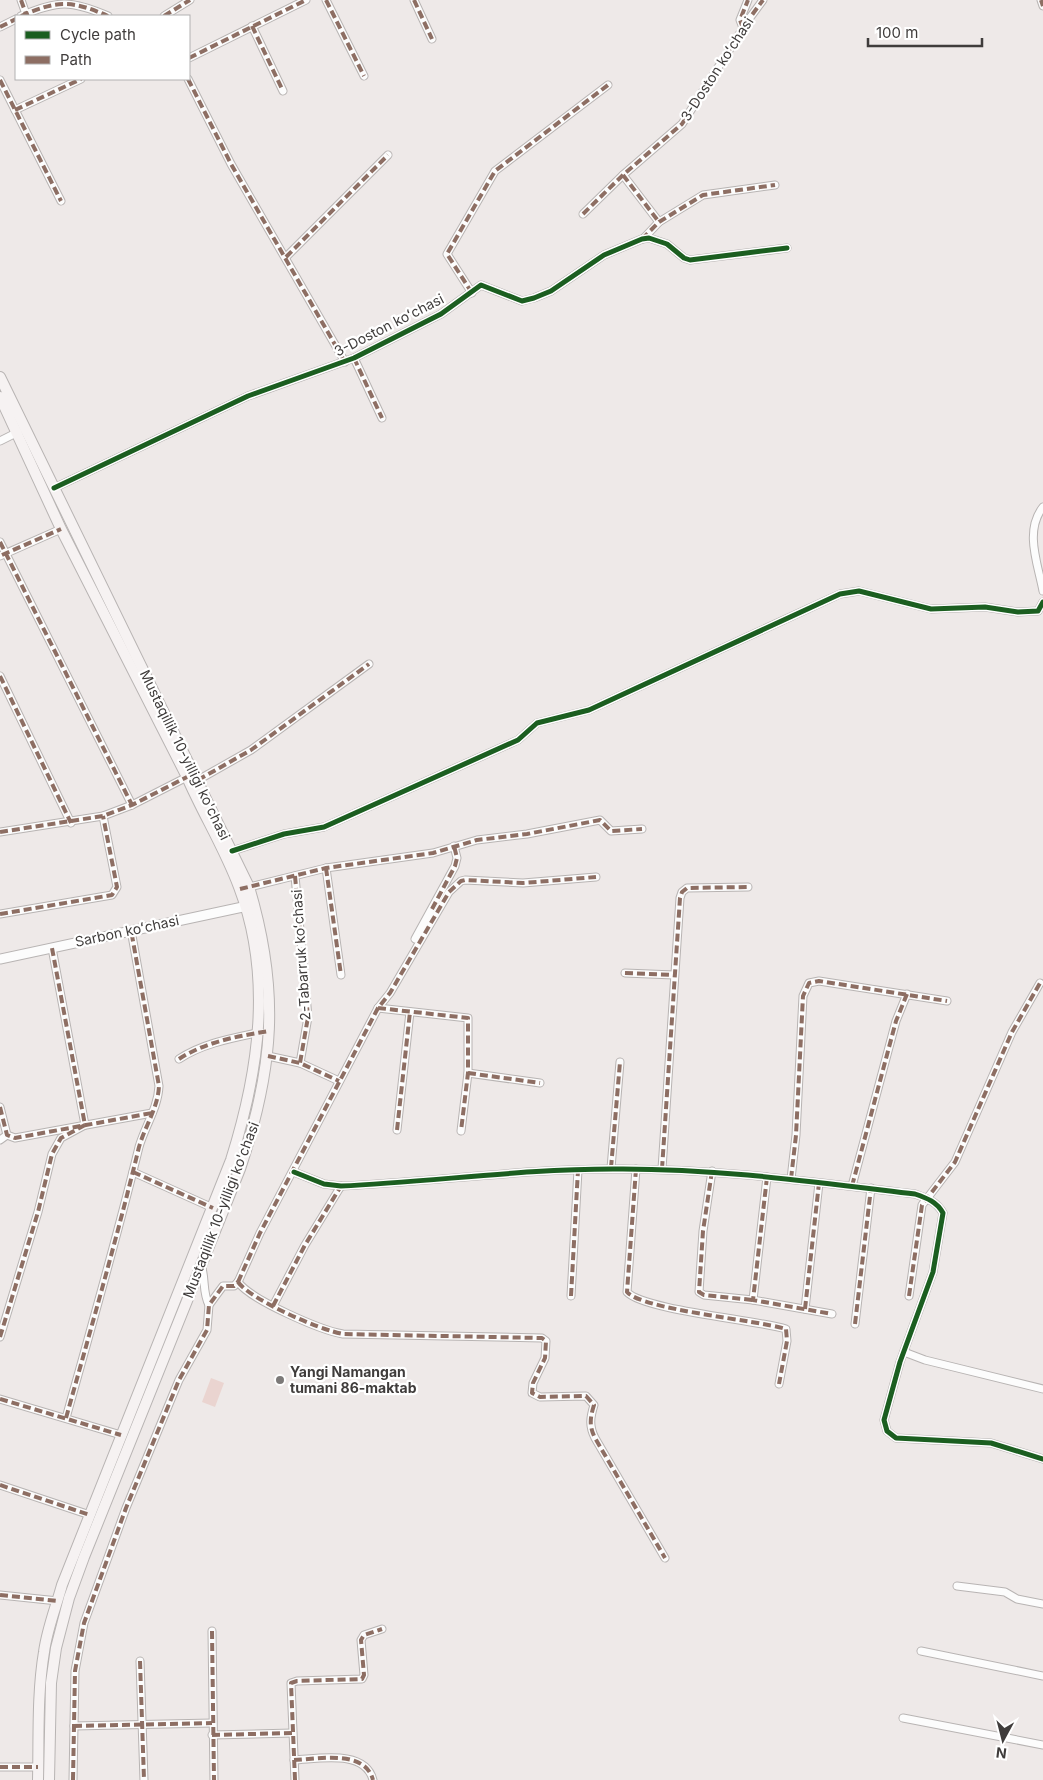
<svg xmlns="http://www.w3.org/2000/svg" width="1043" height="1780" font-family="Inter,sans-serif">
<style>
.green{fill:#ead4d0}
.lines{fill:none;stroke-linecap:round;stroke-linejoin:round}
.minor-casing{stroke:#b8b4b3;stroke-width:9}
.tertiary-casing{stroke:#b8b4b3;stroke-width:11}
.secondary-casing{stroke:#b8b4b3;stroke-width:12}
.minor{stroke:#fcfcfc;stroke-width:7}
.tertiary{stroke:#fcfcfc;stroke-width:9}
.secondary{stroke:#f6f2f2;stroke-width:10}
.quiet{stroke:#8d6e63;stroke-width:4;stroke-dasharray:8 4;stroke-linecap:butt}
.cycleway-casing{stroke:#fff;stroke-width:8}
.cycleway{stroke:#1b5e20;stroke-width:5}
.poi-dot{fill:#7c7978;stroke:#fff;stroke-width:2}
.labels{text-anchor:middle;stroke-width:4.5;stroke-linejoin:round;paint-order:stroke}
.street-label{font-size:14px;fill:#3f3c3b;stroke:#fff}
.poi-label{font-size:14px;font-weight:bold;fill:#3f3c3b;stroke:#fff;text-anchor:start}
</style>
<rect width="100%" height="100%" fill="#eee9e8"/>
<polygon class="green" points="211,1378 224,1383 215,1407 202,1402"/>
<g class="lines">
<g class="minor-casing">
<g id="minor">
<polyline points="21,0 26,14"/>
<polyline points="326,0 364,76"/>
<polyline points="414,0 432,39"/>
<polyline points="1041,0 1043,6"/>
<path d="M 21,16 C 58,0 71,0 108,16"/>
<polyline points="164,16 190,0"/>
<polyline points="252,26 283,91"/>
<polyline points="0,27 16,19"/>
<polyline points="743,28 740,20 748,0"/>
<polyline points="189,58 306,0"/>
<polyline points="188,79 231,164 345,362"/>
<polyline points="0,80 61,201"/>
<polyline points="15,110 81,79"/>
<polyline points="623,175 659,222"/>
<polyline points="583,214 623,175 682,124 749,19 763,0"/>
<polyline points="643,239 659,222 703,195 775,185"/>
<polyline points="286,257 388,155"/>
<polyline points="472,293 447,254 495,171 608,85"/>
<polyline points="354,358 382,418"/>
<polyline points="0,441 18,432"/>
<polyline points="54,488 248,396 354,358 441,314 481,285 522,301 534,298 551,291 604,255 642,239 649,238 667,244 684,258 690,260 787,248"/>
<path d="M 1043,507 C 1024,531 1038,564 1043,591"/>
<polyline points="0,542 132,805"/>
<polyline points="0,556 61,529"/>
<polyline points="0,676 71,823"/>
<polyline points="198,780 251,750 369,664"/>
<polyline points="0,832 103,816 132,805 187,777"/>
<polyline points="232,851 284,834 324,827 518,740 537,723 589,710 840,594 859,591 931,609 985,607 1018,612 1038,611 1043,602"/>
<polyline points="326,868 341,975"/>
<polyline points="295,876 308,1017 300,1063"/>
<polyline points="245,888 326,868 433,853 477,840 527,834 600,820 611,831 642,829"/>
<polyline points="0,914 112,895 117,887 103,816"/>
<polyline points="415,939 455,866 457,858 454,846"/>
<polyline points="625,973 674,975"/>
<polyline points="378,1008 468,1018 468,1073 461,1131"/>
<polyline points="268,1056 300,1063 339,1081"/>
<path d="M 179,1059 C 203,1043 233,1038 261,1032"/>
<polyline points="468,1073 540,1083"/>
<polyline points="0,1107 7,1135 15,1138 152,1113"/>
<polyline points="397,1130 410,1012"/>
<polyline points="0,1140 7,1135"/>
<polyline points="611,1168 620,1062"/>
<path d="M 636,1169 L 627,1292 C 643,1310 757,1320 786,1329 L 787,1341 L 779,1384"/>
<polyline points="662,1169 680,898 682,892 687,888 748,887"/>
<polyline points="712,1171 703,1231 699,1292 704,1295 753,1300"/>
<polyline points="133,1172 213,1208"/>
<path d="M 294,1172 L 324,1184 L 341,1186 C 431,1182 522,1169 613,1169 C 714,1168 815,1182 915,1194 C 927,1198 937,1202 943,1213 L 933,1272 L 900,1362 L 884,1420 L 887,1431 L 896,1438 L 991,1443 L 1043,1459"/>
<polyline points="767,1177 753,1300 832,1314"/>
<polyline points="791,1179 796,1135 803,996 809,983 819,981 947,1001"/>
<polyline points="852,1186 896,1021 907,994"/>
<path d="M 201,1265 C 206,1278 202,1292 209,1305"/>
<path d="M 238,1282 C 251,1300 320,1330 343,1334 L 542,1338 L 546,1341 L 545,1358 L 533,1383 L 532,1393 L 540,1397 L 586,1396 L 594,1405 C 590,1418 589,1426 595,1438 L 665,1558"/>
<polyline points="238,1282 260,1233 378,1008 390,993 449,892 461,881 465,880 523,883 596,877"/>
<polyline points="571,1296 578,1170"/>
<polyline points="909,1296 922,1205 955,1162 1012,1032 1040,983"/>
<polyline points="273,1306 305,1245 341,1186"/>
<polyline points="805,1309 819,1183"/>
<polyline points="855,1324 871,1188"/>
<polyline points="0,1337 38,1212 52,1154 61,1138 85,1125 52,948"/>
<polyline points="904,1352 925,1360 1043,1389"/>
<polyline points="0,1399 121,1435"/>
<path d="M 66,1418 C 91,1328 117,1238 139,1147 C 145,1126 158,1108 159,1086 L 131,930"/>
<polyline points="0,1485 90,1515"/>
<polyline points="957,1586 1005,1592 1017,1599 1043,1604"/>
<polyline points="0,1595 58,1601"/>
<polyline points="212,1631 214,1780"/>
<polyline points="921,1651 1043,1676"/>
<polyline points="140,1661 144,1780"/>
<polyline points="903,1718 1043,1745"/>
<polyline points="74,1726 212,1723"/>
<polyline points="212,1735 292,1733"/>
<path d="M 294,1760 C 318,1759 365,1749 373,1780"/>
<polyline points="0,1767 38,1767"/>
<polyline points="73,1780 75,1671 84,1623 126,1508 179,1380 207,1330 209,1305 223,1286 234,1286 238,1282"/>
<polyline points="295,1780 291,1683 297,1681 362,1679 364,1675 361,1640 364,1635 382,1629"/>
</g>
</g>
<g class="tertiary-casing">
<polyline id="tertiary" points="0,959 252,905"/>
</g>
<g class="secondary-casing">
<g id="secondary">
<path d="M 0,377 L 249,887 C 280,991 274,1067 240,1169 L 84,1557 L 69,1598 L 56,1648 L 51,1683 L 49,1780"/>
<path d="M 0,397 L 61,529 L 187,777 C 203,814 225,849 239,887 C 273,976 259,1071 231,1160 L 62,1585 C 56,1607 47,1629 44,1652 C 37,1694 39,1738 38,1780"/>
</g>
</g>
<use href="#minor" class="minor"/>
<use href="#tertiary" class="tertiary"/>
<use href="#secondary" class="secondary"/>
<g class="quiet">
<polyline points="21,0 26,14"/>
<polyline points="326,0 364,76"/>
<polyline points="414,0 432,39"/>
<polyline points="1041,0 1043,6"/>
<path d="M 21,16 C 58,0 71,0 108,16"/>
<polyline points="164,16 190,0"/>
<polyline points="252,26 283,91"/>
<polyline points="0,27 16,19"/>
<polyline points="743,28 740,20 748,0"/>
<polyline points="189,58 306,0"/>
<polyline points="188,79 231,164 345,362"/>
<polyline points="0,80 61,201"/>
<polyline points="15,110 81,79"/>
<polyline points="623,175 659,222"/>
<polyline points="583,214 623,175 682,124 749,19 763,0"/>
<polyline points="642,239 659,222 703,195 775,185"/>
<polyline points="286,257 388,155"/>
<polyline points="472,293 447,254 495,171 608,85"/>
<polyline points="354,358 382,418"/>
<polyline points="0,542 132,805"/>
<polyline points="2,555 61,529"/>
<polyline points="0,676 71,823"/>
<polyline points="198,780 251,750 369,664"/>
<polyline points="0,832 103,816 132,805 187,777"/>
<polyline points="326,868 341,975"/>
<polyline points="295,876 308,1017 300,1063"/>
<polyline points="240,889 326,868 433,853 477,840 527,834 600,820 611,831 642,829"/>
<polyline points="432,909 455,866 457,858 454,846"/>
<polyline points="0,914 112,895 117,887 103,816"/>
<polyline points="625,973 674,975"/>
<polyline points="378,1008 468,1018 468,1073 461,1131"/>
<polyline points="268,1056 300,1063 339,1081"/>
<path d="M 179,1059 C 205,1042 238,1036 269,1031"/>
<polyline points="468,1073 540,1083"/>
<polyline points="0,1107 7,1135 15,1138 152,1113"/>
<polyline points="397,1130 410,1012"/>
<polyline points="611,1168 620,1062"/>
<path d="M 636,1169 L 627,1292 C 643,1310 757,1320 786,1329 L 787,1341 L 779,1384"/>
<polyline points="662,1169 680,898 682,892 687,888 748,887"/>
<polyline points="712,1171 703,1231 699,1292 704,1295 753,1300"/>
<polyline points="133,1172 213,1208"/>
<polyline points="767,1177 753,1300 832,1314"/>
<polyline points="791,1179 796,1135 803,996 809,983 819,981 947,1001"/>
<polyline points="852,1186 896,1021 907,994"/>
<path d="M 238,1282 C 251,1300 320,1330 343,1334 L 542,1338 L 546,1341 L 545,1358 L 533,1383 L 532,1393 L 540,1397 L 586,1396 L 594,1405 C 590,1418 589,1426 595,1438 L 665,1558"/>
<polyline points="238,1282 260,1233 378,1008 390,993 449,892 461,881 465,880 523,883 596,877"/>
<polyline points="571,1296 578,1170"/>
<polyline points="909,1296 922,1205 955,1162 1012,1032 1040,983"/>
<polyline points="273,1306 305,1245 341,1186"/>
<polyline points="805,1309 819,1183"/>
<polyline points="855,1324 871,1188"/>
<polyline points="0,1337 38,1212 52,1154 61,1138 85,1125 52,948"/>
<polyline points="0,1399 121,1435"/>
<path d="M 66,1418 C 91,1328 117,1238 139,1147 C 145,1126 158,1108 159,1086 L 131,930"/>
<polyline points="0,1485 90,1515"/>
<polyline points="0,1595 58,1601"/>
<polyline points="212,1631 214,1780"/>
<polyline points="140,1661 144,1780"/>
<polyline points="74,1726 212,1723"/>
<polyline points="212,1735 292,1733"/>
<path d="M 294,1760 C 318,1759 365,1749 373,1780"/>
<polyline points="0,1767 38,1767"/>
<polyline points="73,1780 75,1671 84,1623 126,1508 179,1380 207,1330 209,1305 223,1286 234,1286 238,1282"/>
<polyline points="295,1780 291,1683 297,1681 362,1679 364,1675 361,1640 364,1635 382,1629"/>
</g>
<g class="cycleway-casing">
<g id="cycleway">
<polyline points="54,488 248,396 354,358 441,314 481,285 522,301 534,298 551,291 604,255 642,239 649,238 667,244 684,258 690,260 787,248"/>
<polyline points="232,851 284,834 324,827 518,740 537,723 589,710 840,594 859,591 931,609 985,607 1018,612 1038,611 1043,602"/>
<path d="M 294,1172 L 324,1184 L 341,1186 C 431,1182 522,1169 613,1169 C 714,1168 815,1182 915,1194 C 927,1198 937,1202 943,1213 L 933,1272 L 900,1362 L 884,1420 L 887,1431 L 896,1438 L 991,1443 L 1043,1459"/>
</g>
</g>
<use href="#cycleway" class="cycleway"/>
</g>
<circle class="poi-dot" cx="280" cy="1380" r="5"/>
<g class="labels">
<g class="street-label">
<text transform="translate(717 69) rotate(-57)" y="5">3-Doston koʻchasi</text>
<text transform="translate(389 325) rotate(-27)" y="5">3-Doston koʻchasi</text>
<text transform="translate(185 755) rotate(64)" y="5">Mustaqillik 10-yilligi ko'chasi</text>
<text transform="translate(127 931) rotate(-12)" y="5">Sarbon koʻchasi</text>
<text transform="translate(301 955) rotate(-94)" y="5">2-Tabarruk koʻchasi</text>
<text transform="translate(221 1210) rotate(-69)" y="5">Mustaqillik 10-yilligi ko'chasi</text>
</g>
<g class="poi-label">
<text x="290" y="1377">Yangi Namangan<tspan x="290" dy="16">tumani 86-maktab</tspan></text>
</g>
</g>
<rect x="15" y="15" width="175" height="65" fill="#ffffff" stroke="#b2b1b1"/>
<rect x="25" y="31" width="25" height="8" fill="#1b5e20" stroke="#b2b1b1"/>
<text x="60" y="40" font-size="15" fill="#3f3c3b">Cycle path</text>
<rect x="25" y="56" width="25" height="8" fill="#8d6e63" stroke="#b2b1b1"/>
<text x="60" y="65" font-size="15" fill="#3f3c3b">Path</text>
<g transform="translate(1003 1740) rotate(187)" stroke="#ffffff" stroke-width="4" paint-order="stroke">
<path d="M0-4L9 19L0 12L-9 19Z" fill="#3f3c3b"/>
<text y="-8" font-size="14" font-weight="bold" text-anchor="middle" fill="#3f3c3b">N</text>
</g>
<path d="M868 38v8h114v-8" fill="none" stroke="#3f3c3b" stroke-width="2.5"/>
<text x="876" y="38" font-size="15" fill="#3f3c3b" stroke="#ffffff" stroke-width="4" paint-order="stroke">100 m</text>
</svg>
